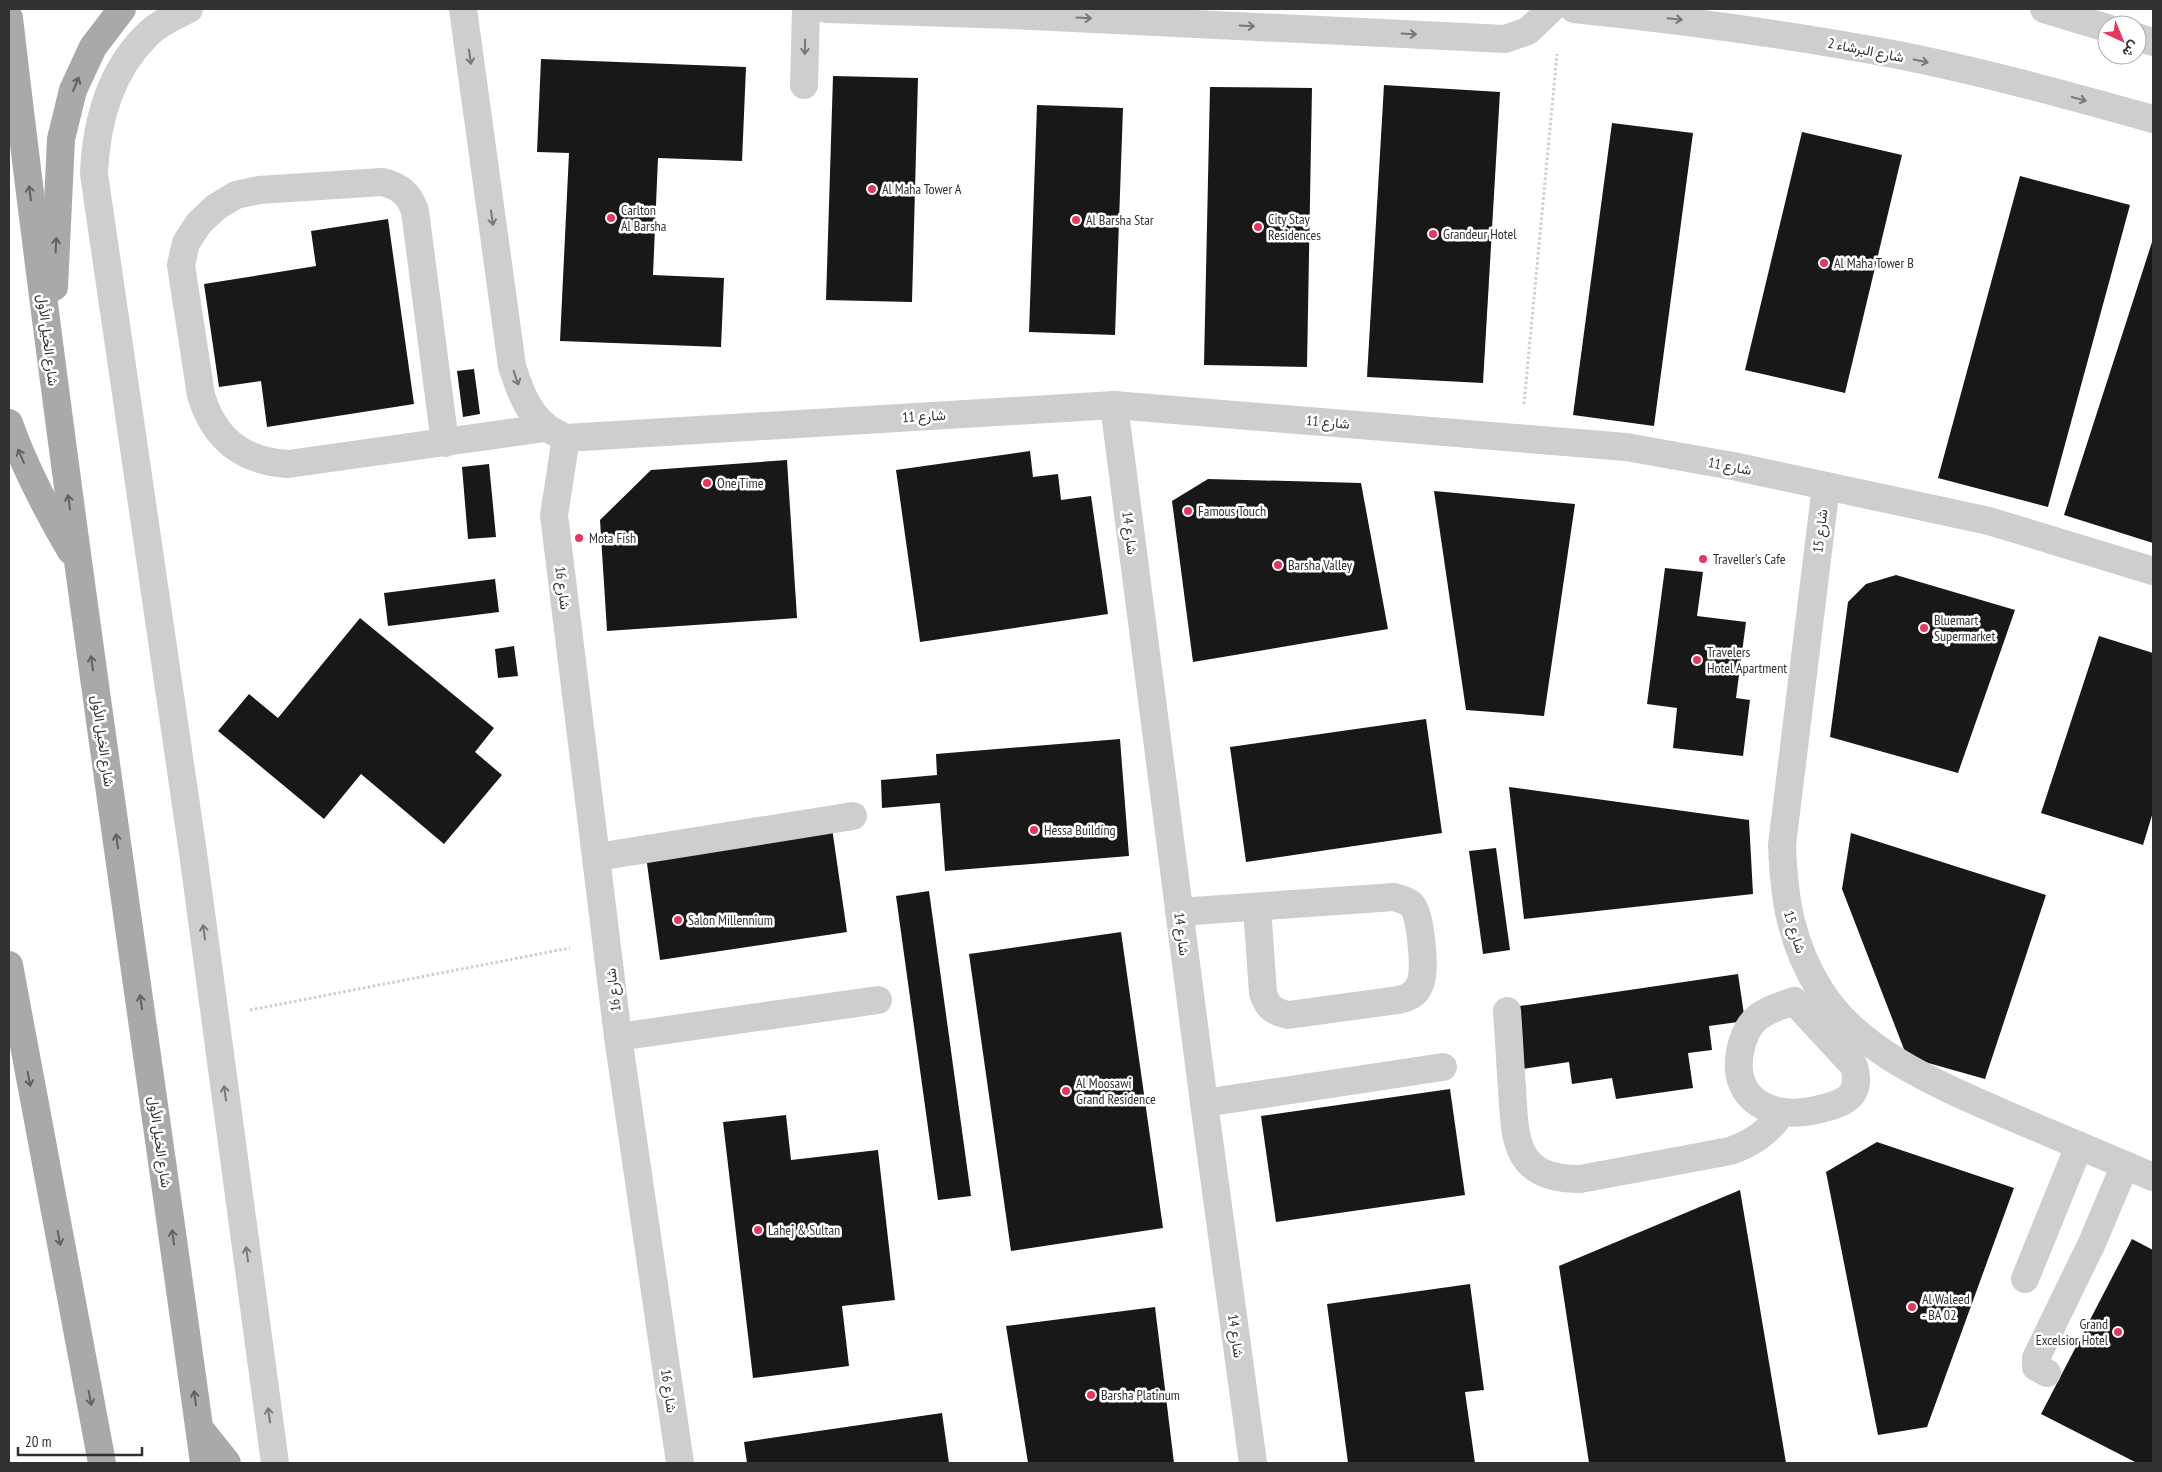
<svg xmlns="http://www.w3.org/2000/svg" width="2162" height="1472" font-family="'PT Sans Narrow',Vazirmatn,sans-serif">
<style>
.building{fill:#181818}
.lines{fill:none;stroke-linecap:round;stroke-linejoin:round}
.path{stroke:#cecece;stroke-width:3;stroke-dasharray:2.5 2.5;stroke-linecap:butt}
.minor{stroke:#cecece;stroke-width:28}
.major{stroke:#a9a9a9;stroke-width:28}
.oneway{stroke:#787878}
.oneway2{stroke:#616161}
.poi-dot{fill:#e5365f;stroke:#fff;stroke-width:2}
.labels{text-anchor:middle;stroke-width:5;stroke-linejoin:round;paint-order:stroke}
.street-label{font-size:14px;fill:#313131;stroke:#fff}
.poi-label{font-size:14px;fill:#313131;stroke:#fff;text-anchor:start}
</style>
<rect width="100%" height="100%" fill="#fff"/>
<g class="building">
<polygon points="541,59 746,67 742,161 658,158 653,275 724,278 721,347 560,341 569,153 537,152"/>
<polygon points="833,76 918,78 912,302 826,300"/>
<polygon points="1384,85 1500,92 1483,383 1367,377"/>
<polygon points="1210,87 1312,88 1307,367 1204,365"/>
<polygon points="1037,105 1123,108 1115,335 1029,332"/>
<polygon points="1612,123 1693,133 1654,426 1573,415"/>
<polygon points="1802,132 1902,155 1845,393 1745,370"/>
<polygon points="2020,176 2130,205 2048,507 1938,478"/>
<polygon points="388,219 414,404 267,427 261,381 219,387 204,284 316,266 311,231"/>
<polygon points="2153,239 2153,543 2064,515"/>
<polygon points="474,369 480,414 463,417 457,371"/>
<polygon points="1030,451 1033,477 1058,474 1061,500 1091,496 1108,614 920,642 896,470"/>
<polygon points="787,460 797,618 607,631 600,520 651,470"/>
<polygon points="489,464 496,537 468,539 462,467"/>
<polygon points="1208,479 1361,483 1388,629 1193,662 1172,501"/>
<polygon points="1434,491 1575,504 1544,716 1466,710"/>
<polygon points="1665,568 1703,572 1697,616 1746,622 1736,698 1750,700 1743,756 1673,748 1677,708 1647,704"/>
<polygon points="1896,575 2015,610 1958,773 1830,737 1848,602 1866,584"/>
<polygon points="495,579 499,612 388,626 384,593"/>
<polygon points="360,618 494,728 475,752 502,775 444,844 361,774 324,819 218,731 249,694 278,718"/>
<polygon points="2099,636 2153,653 2153,812 2143,845 2041,813"/>
<polygon points="514,646 518,676 498,678 495,649"/>
<polygon points="1426,719 1442,833 1246,862 1230,747"/>
<polygon points="1120,739 1129,856 945,871 940,803 882,808 881,780 937,775 936,754"/>
<polygon points="1509,787 1749,820 1753,894 1524,919"/>
<polygon points="832,828 847,932 660,960 646,856"/>
<polygon points="1851,833 2046,895 1985,1079 1907,1057 1842,889"/>
<polygon points="1496,848 1510,950 1483,954 1469,851"/>
<polygon points="929,891 971,1196 938,1200 896,896"/>
<polygon points="1121,932 1163,1228 1011,1251 969,954"/>
<polygon points="1738,974 1745,1021 1709,1026 1712,1050 1688,1053 1693,1088 1616,1099 1612,1078 1572,1084 1569,1062 1522,1069 1513,1007"/>
<polygon points="1450,1089 1465,1195 1276,1222 1261,1116"/>
<polygon points="786,1115 791,1160 878,1150 895,1300 842,1306 849,1366 753,1378 723,1122"/>
<polygon points="1877,1142 2014,1188 1927,1427 1878,1435 1826,1172"/>
<polygon points="1740,1190 1786,1463 1589,1463 1559,1266"/>
<polygon points="2132,1239 2153,1250 2153,1463 2137,1463 2041,1414"/>
<polygon points="1470,1284 1484,1390 1465,1392 1475,1463 1348,1463 1327,1304"/>
<polygon points="1155,1307 1174,1463 1028,1463 1006,1326"/>
<polygon points="942,1413 949,1463 747,1463 744,1442"/>
</g>
<g class="lines">
<g class="path">
<polyline points="1524,404 1557,54"/>
<polyline points="250,1010 570,948"/>
</g>
<g class="minor">
<path d="M 189,9 C 175,16 157,24 146,36 C 109,73 96,123 94,174 L 193,853 L 275,1463"/>
<path d="M 463,9 L 512,366 C 520,392 531,422 558,434"/>
<polyline points="826,9 1011,15 1505,39 1528,31 1551,9"/>
<path d="M 1574,9 C 1681,20 1787,34 1893,54 C 1980,71 2067,95 2153,119"/>
<polyline points="2044,9 2107,28"/>
<polyline points="2137,37 2153,42"/>
<polyline points="804,85 806,9"/>
<polyline points="1114,405 1204,1103 1253,1463"/>
<path d="M 445,443 L 415,211 C 409,194 400,186 382,182 L 259,190 L 236,195 L 216,207 L 199,223 L 186,243 L 181,265 L 201,395 C 214,439 242,461 288,464 L 545,428"/>
<path d="M 1826,486 L 1782,845 C 1784,899 1791,944 1820,990 C 1860,1056 1953,1091 2021,1121 C 2065,1140 2109,1158 2153,1177"/>
<polyline points="597,857 853,816"/>
<path d="M 1179,912 L 1394,897 C 1400,899 1407,900 1412,905 C 1421,915 1425,968 1421,981 C 1418,993 1409,998 1398,1000 L 1288,1015 C 1274,1012 1267,1007 1263,993 L 1257,907"/>
<path d="M 1794,1001 L 1854,1066 C 1863,1098 1842,1104 1816,1110 C 1774,1120 1731,1102 1740,1052 C 1747,1016 1763,1012 1794,1001 Z"/>
<path d="M 1507,1011 C 1509,1037 1510,1062 1512,1088 C 1515,1140 1514,1179 1580,1179 L 1730,1151 C 1753,1143 1768,1132 1782,1113"/>
<polyline points="618,1037 878,1000"/>
<polyline points="1204,1103 1443,1067"/>
<polyline points="2025,1279 2079,1146"/>
<polyline points="2047,1373 2036,1367 2036,1358 2092,1243 2125,1165"/>
<polyline points="680,1463 618,1037 554,515 566,438 1114,405 1626,447 1733,466 1989,521 2153,571"/>
</g>
<g class="major">
<path d="M 9,18 C 65,501 138,981 204,1463"/>
<polyline points="54,287 61,139 73,90 93,47 122,9"/>
<path d="M 9,423 C 25,469 47,510 71,551"/>
<polyline points="9,965 102,1463"/>
<polyline points="200,1429 227,1463"/>
</g>
</g>
<defs><path id="oneway-shaft" d="M-6 0H5M1.5-3L5.5 0L1.5 3" fill="none" stroke-width="1.6" stroke-linecap="round" stroke-linejoin="round" transform="scale(1.25)"/></defs>
<g class="oneway">
<use href="#oneway-shaft" transform="translate(1084 18) rotate(3)"/>
<use href="#oneway-shaft" transform="translate(1675 19) rotate(6)"/>
<use href="#oneway-shaft" transform="translate(1247 26) rotate(3)"/>
<use href="#oneway-shaft" transform="translate(1409 34) rotate(3)"/>
<use href="#oneway-shaft" transform="translate(805 47) rotate(91)"/>
<use href="#oneway-shaft" transform="translate(470 57) rotate(82)"/>
<use href="#oneway-shaft" transform="translate(1921 61) rotate(12)"/>
<use href="#oneway-shaft" transform="translate(2079 99) rotate(15)"/>
<use href="#oneway-shaft" transform="translate(492 218) rotate(82)"/>
<use href="#oneway-shaft" transform="translate(516 378) rotate(71)"/>
<use href="#oneway-shaft" transform="translate(204 932) rotate(-98)"/>
<use href="#oneway-shaft" transform="translate(225 1093) rotate(-98)"/>
<use href="#oneway-shaft" transform="translate(247 1254) rotate(-98)"/>
<use href="#oneway-shaft" transform="translate(269 1415) rotate(-98)"/>
</g>
<g class="oneway2">
<use href="#oneway-shaft" transform="translate(76 84) rotate(-67)"/>
<use href="#oneway-shaft" transform="translate(30 193) rotate(-97)"/>
<use href="#oneway-shaft" transform="translate(56 245) rotate(-87)"/>
<use href="#oneway-shaft" transform="translate(21 456) rotate(-114)"/>
<use href="#oneway-shaft" transform="translate(69 502) rotate(-98)"/>
<use href="#oneway-shaft" transform="translate(92 663) rotate(-98)"/>
<use href="#oneway-shaft" transform="translate(117 841) rotate(-98)"/>
<use href="#oneway-shaft" transform="translate(141 1002) rotate(-98)"/>
<use href="#oneway-shaft" transform="translate(29 1079) rotate(79)"/>
<use href="#oneway-shaft" transform="translate(173 1237) rotate(-98)"/>
<use href="#oneway-shaft" transform="translate(59 1238) rotate(79)"/>
<use href="#oneway-shaft" transform="translate(90 1398) rotate(79)"/>
<use href="#oneway-shaft" transform="translate(195 1398) rotate(-98)"/>
</g>
<g class="poi-dot">
<circle cx="872" cy="189" r="5"/>
<circle cx="611" cy="218" r="5"/>
<circle cx="1076" cy="220" r="5"/>
<circle cx="1258" cy="227" r="5"/>
<circle cx="1433" cy="234" r="5"/>
<circle cx="1824" cy="263" r="5"/>
<circle cx="707" cy="483" r="5"/>
<circle cx="1188" cy="511" r="5"/>
<circle cx="579" cy="538" r="5"/>
<circle cx="1703" cy="559" r="5"/>
<circle cx="1278" cy="565" r="5"/>
<circle cx="1924" cy="628" r="5"/>
<circle cx="1697" cy="660" r="5"/>
<circle cx="1034" cy="830" r="5"/>
<circle cx="678" cy="920" r="5"/>
<circle cx="1066" cy="1091" r="5"/>
<circle cx="758" cy="1230" r="5"/>
<circle cx="1912" cy="1307" r="5"/>
<circle cx="2118" cy="1332" r="5"/>
<circle cx="1091" cy="1395" r="5"/>
</g>
<g class="labels">
<g class="street-label">
<text transform="translate(1866 50) rotate(11)" y="5">شارع البرشاء 2</text>
<text transform="translate(48 340) rotate(83)" y="5">شارع الخيل الأول</text>
<text transform="translate(924 416) rotate(-3)" y="5">شارع 11</text>
<text transform="translate(1328 422) rotate(5)" y="5">شارع 11</text>
<text transform="translate(1730 466) rotate(11)" y="5">شارع 11</text>
<text transform="translate(1820 531) rotate(-83)" y="5">شارع 15</text>
<text transform="translate(1130 533) rotate(83)" y="5">شارع 14</text>
<text transform="translate(563 588) rotate(83)" y="5">شارع 16</text>
<text transform="translate(103 741) rotate(82)" y="5">شارع الخيل الأول</text>
<text transform="translate(1795 932) rotate(73)" y="5">شارع 15</text>
<text transform="translate(1182 934) rotate(83)" y="5">شارع 14</text>
<text transform="translate(613 990) rotate(-97)" y="5">شارع 16</text>
<text transform="translate(160 1142) rotate(82)" y="5">شارع الخيل الأول</text>
<text transform="translate(1236 1336) rotate(82)" y="5">شارع 14</text>
<text transform="translate(669 1391) rotate(82)" y="5">شارع 16</text>
</g>
<g class="poi-label">
<text x="882" y="194">Al Maha Tower A</text>
<text x="621" y="215">Carlton<tspan x="621" dy="16">Al Barsha</tspan></text>
<text x="1268" y="224">City Stay<tspan x="1268" dy="16">Residences</tspan></text>
<text x="1086" y="225">Al Barsha Star</text>
<text x="1443" y="239">Grandeur Hotel</text>
<text x="1834" y="268">Al Maha Tower B</text>
<text x="717" y="488">One Time</text>
<text x="1198" y="516">Famous Touch</text>
<text x="589" y="543">Mota Fish</text>
<text x="1713" y="564">Traveller's Cafe</text>
<text x="1288" y="570">Barsha Valley</text>
<text x="1934" y="625">Bluemart<tspan x="1934" dy="16">Supermarket</tspan></text>
<text x="1707" y="657">Travelers<tspan x="1707" dy="16">Hotel Apartment</tspan></text>
<text x="1044" y="835">Hessa Building</text>
<text x="688" y="925">Salon Millennium</text>
<text x="1076" y="1088">Al Moosawi<tspan x="1076" dy="16">Grand Residence</tspan></text>
<text x="768" y="1235">Lahej &amp; Sultan</text>
<text x="1922" y="1304">Al Waleed<tspan x="1922" dy="16">- BA 02</tspan></text>
<text x="2108" y="1329" text-anchor="end">Grand<tspan x="2108" dy="16">Excelsior Hotel</tspan></text>
<text x="1101" y="1400">Barsha Platinum</text>
</g>
</g>
<rect width="2162" height="1472" fill="none" stroke="#313131" stroke-width="20"/>
<g transform="translate(2122 40) rotate(136)"><circle r="24" fill="#ffffff" stroke="#adadad"/>
<path d="M0-4L9 19L0 12L-9 19Z" fill="#e5365f"/>
<text y="-8" font-size="14" font-weight="bold" text-anchor="middle" fill="#313131">ش</text>
</g>
<path d="M18 1447v8h124v-8" fill="none" stroke="#313131" stroke-width="2.5"/>
<text x="25" y="1447" font-size="15" fill="#313131" stroke="#ffffff" stroke-width="4" paint-order="stroke">20 m</text>
</svg>
